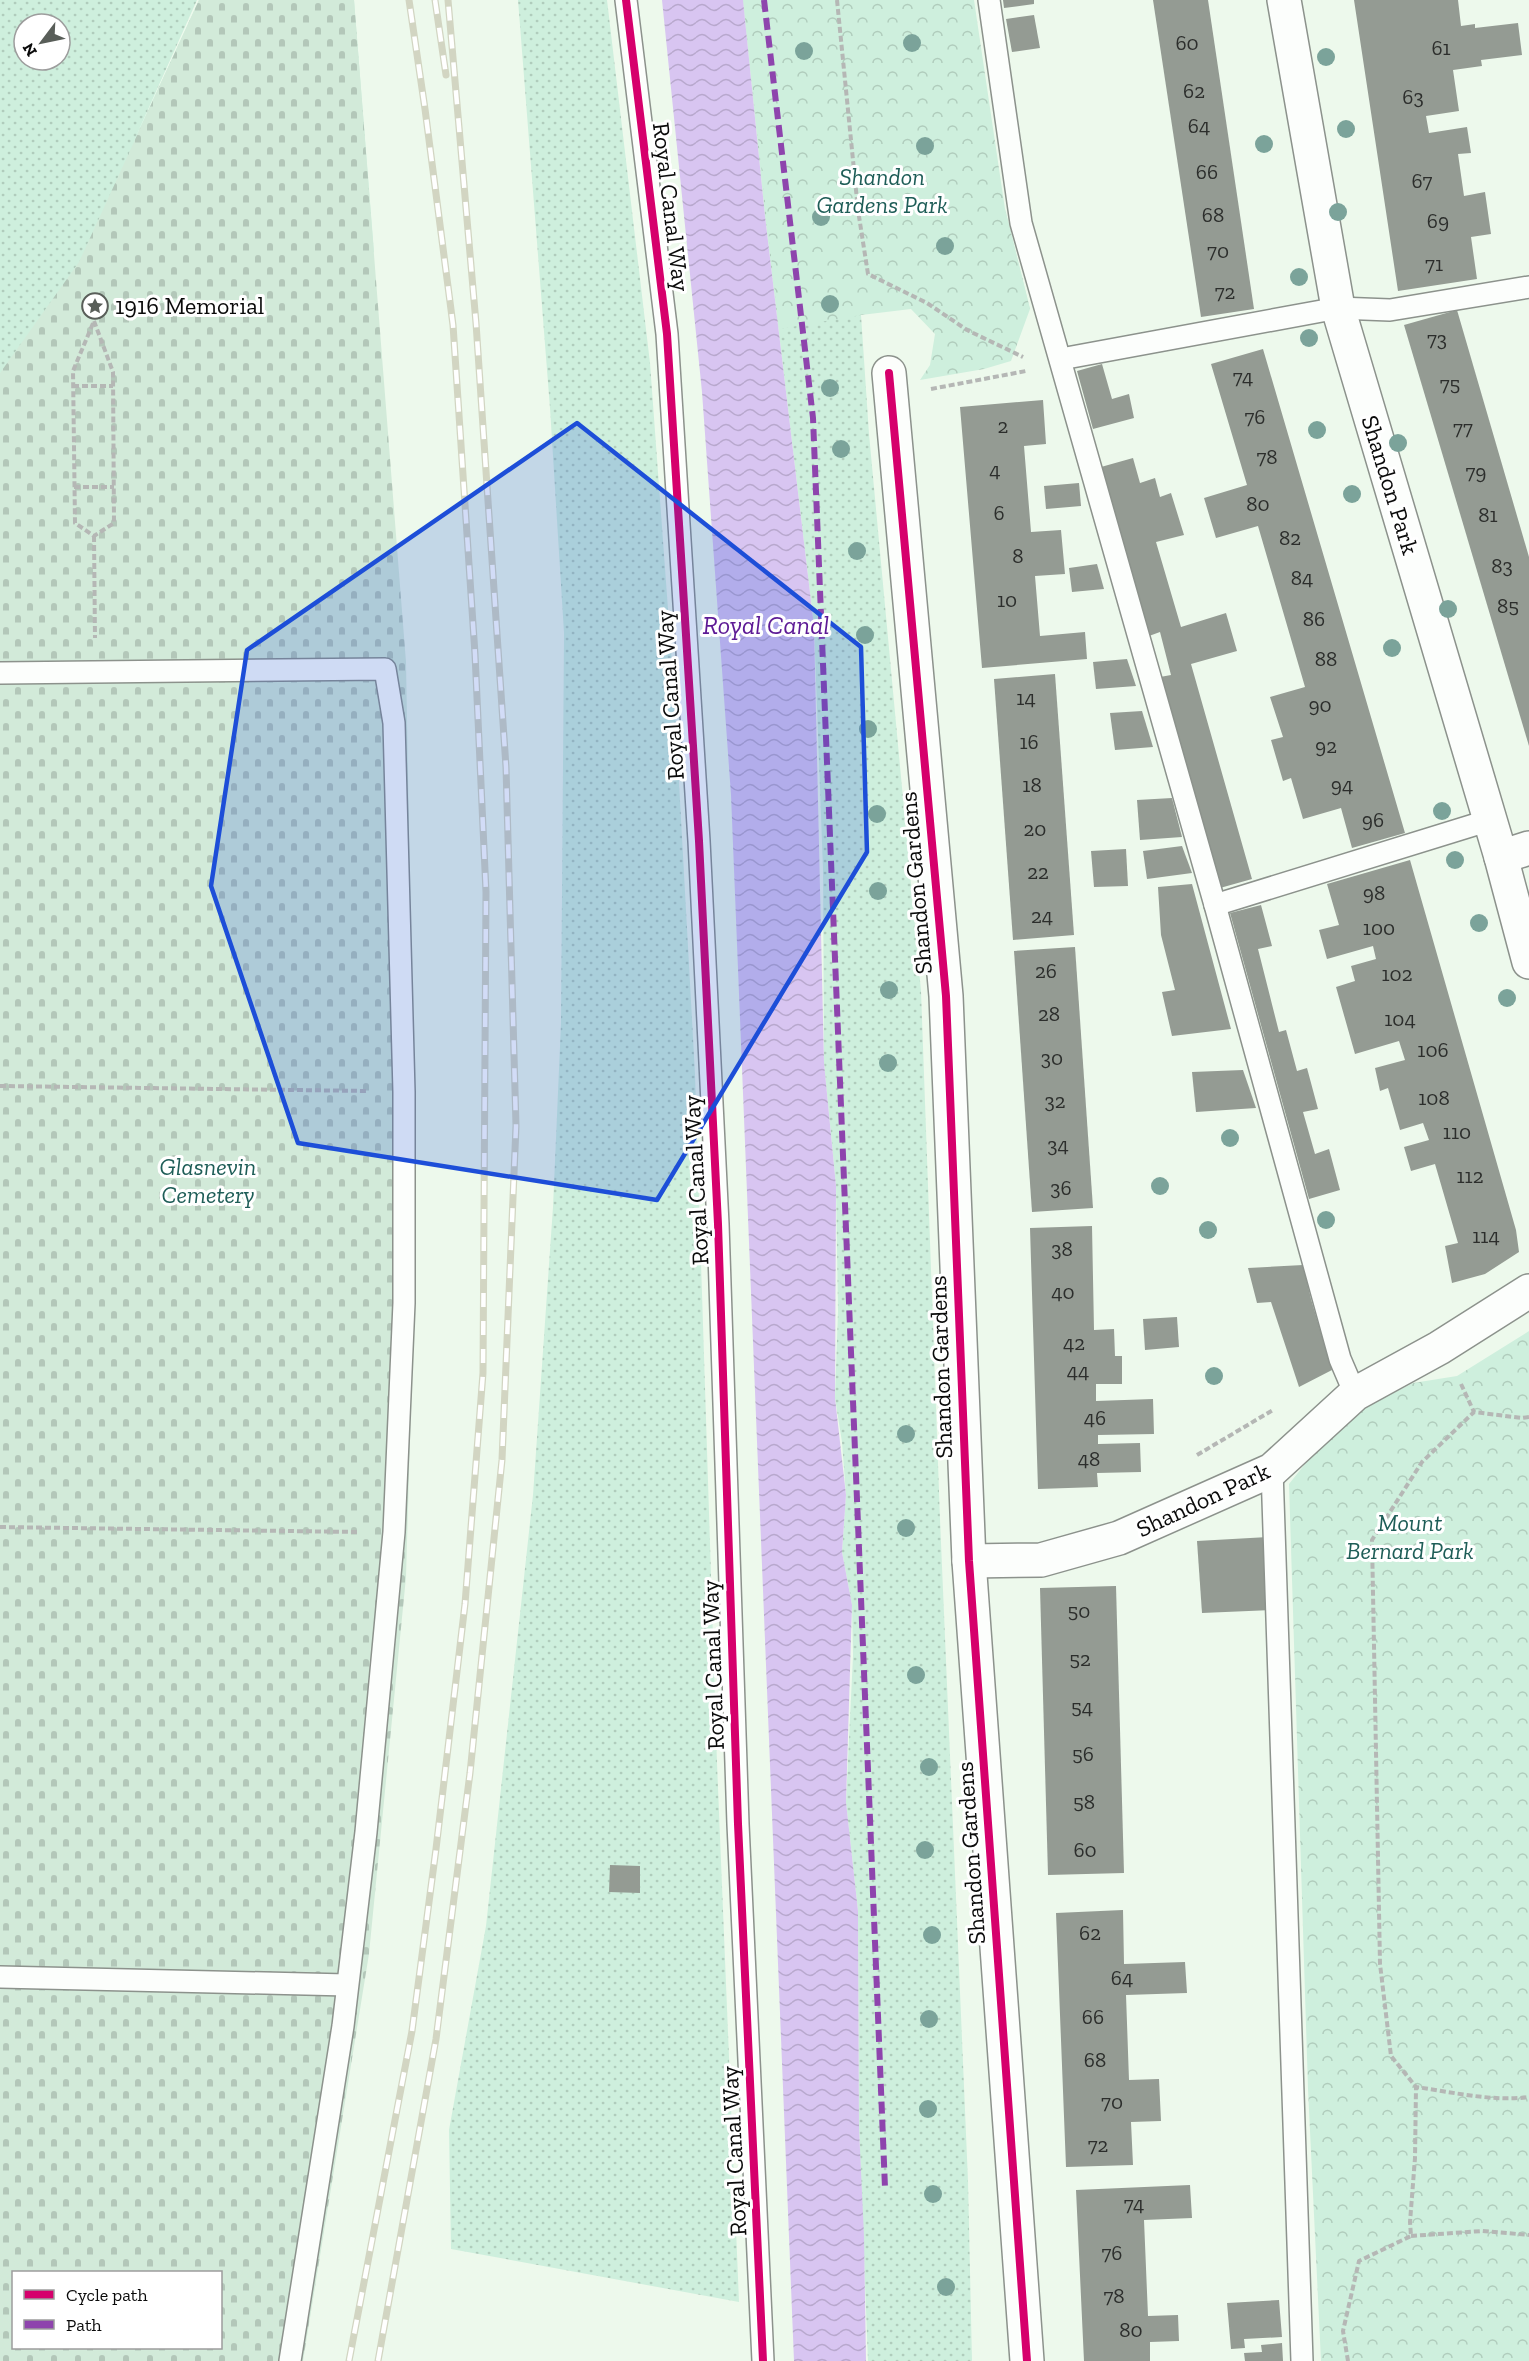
<svg xmlns="http://www.w3.org/2000/svg" width="1529" height="2361" font-family="'Zilla Slab',serif">
<style>
.grass{fill:url(#grass-dots);fill-rule:evenodd}
.cemetery{fill:url(#cemetery-stones);fill-rule:evenodd}
.park{fill:url(#park-crowns)}
.water{fill:url(#water-waves)}
.building{fill:#949b93}
.lines{fill:none;stroke-linecap:round;stroke-linejoin:round}
.lane-casing{stroke:#8c928c;stroke-width:24}
.street-casing{stroke:#8c928c;stroke-width:36}
.path{stroke:#b5b7b5;stroke-width:4;stroke-dasharray:6 3;stroke-linecap:butt}
.lane{stroke:#fcfefc;stroke-width:21}
.street{stroke:#fcfefc;stroke-width:33}
.rail-casing{stroke:#d2d5c2;stroke-width:7}
.rail{stroke:#fff;stroke-width:4.5;stroke-dasharray:14;stroke-linecap:butt}
.quiet{stroke:#8e44ad;stroke-width:6;stroke-dasharray:12 6;stroke-linecap:butt}
.cycleway-casing{stroke:#fff;stroke-width:11}
.cycleway{stroke:#d6006c;stroke-width:8}
.tree{fill:#7ba39a}
.marked{fill:#1d4ed8;fill-opacity:0.2;stroke:#1d4ed8;stroke-width:4.5;stroke-linejoin:round}
.labels{text-anchor:middle;stroke-width:6;stroke-linejoin:round;paint-order:stroke}
.number-label{font-size:21px;fill:#2c2e2c}
.park-label{font-size:24px;font-style:italic;fill:#1e5d57;stroke:#fff}
.street-label{font-size:24px;fill:#0a0a0a;stroke:#fff}
.poi-label{font-size:24px;fill:#0a0a0a;stroke:#fff;text-anchor:start}
.water-label{font-size:26px;font-style:italic;fill:#5d1a95;stroke:#fff}
</style>
<defs>
<pattern id="grass-dots" width="8" height="8" patternUnits="userSpaceOnUse" patternTransform="scale(1.5)"><rect width="8" height="8" fill="#ceefdd"/><path d="M2 2h.1M6 6h.1" fill="none" stroke="#b0ccbc" stroke-width="1.8" stroke-linecap="round"/></pattern>
<pattern id="cemetery-stones" width="16" height="16" patternUnits="userSpaceOnUse" patternTransform="scale(1.5)"><rect width="16" height="16" fill="#d2ead9"/><path d="M2 7V4a2 2 0 0 1 4 0v3zM10 15v-3a2 2 0 0 1 4 0v3z" fill="#b3c7b9"/></pattern>
<pattern id="park-crowns" width="20" height="18" patternUnits="userSpaceOnUse" patternTransform="scale(1.5)"><rect width="20" height="18" fill="#ceefdd"/><path d="M2 6a3 3 0 1 1 6 0M12 15a3 3 0 1 1 6 0" fill="none" stroke="#b0ccbc"/></pattern>
<pattern id="water-waves" width="16" height="10" patternUnits="userSpaceOnUse" patternTransform="scale(1.5)"><rect width="16" height="10" fill="#d8c5f1"/><path d="M0 5q4-4 8 0t8 0" fill="none" stroke="#b8a8cd"/></pattern>
</defs>
<rect width="100%" height="100%" fill="#edf9ec"/>
<g class="grass">
<path d="M 0,0 L 197,0 L 133,143 L 199,0 L 354,0 L 374,252 L 0,373 ZM 24,24 L 60,24 L 60,60 L 24,60 Z"/>
<polygon points="518,0 607,0 650,363 674,691 695,1074 717,1763 739,2302 451,2249 449,2130 486,1926 533,1495 553,1207 561,1023 564,633 550,408"/>
<polygon points="743,0 1005,209 1030,309 862,293 861,315 869,434 921,991 940,1519 968,2181 972,2361 868,2361 859,2128 858,1911 846,1802 853,1656 852,1605 842,1552 846,1495 842,1442 835,1398 838,1311 836,1186 824,1063 823,870 814,626 765,216"/>
</g>
<path class="cemetery" d="M 199,0 L 354,0 L 406,662 L 416,1231 L 406,1577 L 369,1954 L 303,2361 L 0,2361 L 0,373 L 79,262 ZM 14,2272 L 220,2272 L 220,2348 L 14,2348 Z"/>
<g class="park">
<polygon points="743,0 974,0 1005,209 1030,309 1011,361 984,369 920,380 930,365 935,334 911,309 861,315 779,329"/>
<polygon points="1529,1331 1529,2361 1321,2361 1308,2089 1289,1484 1321,1444 1346,1417 1413,1383 1457,1376"/>
</g>
<polygon class="water" points="662,0 743,0 765,216 814,626 824,1063 836,1186 835,1398 846,1495 842,1552 852,1605 846,1802 858,1911 859,2128 864,2236 866,2361 794,2361 731,795 702,392"/>
<g class="building">
<polygon points="1003,0 1034,0 1034,4 1004,8"/>
<polygon points="1153,0 1208,0 1254,309 1201,317"/>
<polygon points="1354,0 1458,0 1461,26 1475,24 1475,28 1518,23 1522,55 1481,60 1482,66 1453,70 1459,111 1426,116 1429,133 1467,127 1471,153 1458,154 1464,196 1485,192 1491,234 1471,237 1477,279 1398,291"/>
<polygon points="1034,15 1040,48 1012,52 1006,19"/>
<polygon points="1457,310 1529,557 1529,746 1404,325"/>
<polygon points="1263,349 1405,833 1352,848 1341,808 1303,819 1291,778 1283,781 1271,740 1283,737 1270,697 1305,687 1258,526 1216,538 1204,498 1247,485 1211,364"/>
<polygon points="1102,364 1112,399 1129,394 1134,418 1093,429 1077,371"/>
<polygon points="1043,400 1046,444 1024,446 1031,532 1061,530 1065,574 1035,576 1040,636 1085,632 1087,659 982,668 960,407"/>
<polygon points="1133,458 1140,483 1155,478 1160,497 1171,493 1184,535 1156,542 1181,627 1226,613 1237,651 1191,664 1252,879 1220,888 1160,677 1171,675 1160,632 1149,636 1101,467"/>
<polygon points="1079,483 1081,506 1046,509 1044,486"/>
<polygon points="1097,564 1104,589 1072,592 1069,568"/>
<polygon points="1127,659 1136,686 1096,689 1093,662"/>
<polygon points="1055,674 1074,935 1013,940 994,679"/>
<polygon points="1142,711 1153,747 1115,750 1110,713"/>
<polygon points="1172,798 1182,837 1140,840 1137,800"/>
<polygon points="1182,846 1192,873 1147,879 1143,851"/>
<polygon points="1126,849 1128,886 1094,887 1091,851"/>
<polygon points="1410,860 1516,1230 1519,1252 1485,1274 1452,1283 1445,1246 1458,1243 1435,1164 1411,1171 1404,1147 1429,1140 1423,1123 1400,1130 1388,1088 1380,1091 1375,1068 1405,1060 1399,1041 1355,1054 1336,987 1355,981 1351,966 1376,959 1373,946 1327,959 1319,930 1339,925 1327,884"/>
<polygon points="1192,884 1231,1029 1172,1036 1162,992 1175,990 1161,935 1158,887"/>
<polygon points="1261,905 1272,946 1258,949 1279,1032 1286,1030 1297,1071 1307,1068 1318,1109 1303,1112 1315,1154 1329,1149 1340,1190 1309,1199 1230,913"/>
<polygon points="1075,947 1093,1208 1032,1212 1014,951"/>
<polygon points="1243,1070 1256,1108 1196,1112 1192,1072"/>
<polygon points="1092,1226 1094,1330 1114,1329 1115,1356 1122,1356 1122,1384 1096,1384 1096,1401 1153,1399 1154,1434 1098,1435 1098,1444 1140,1443 1141,1472 1097,1473 1098,1487 1038,1489 1030,1228"/>
<polygon points="1303,1265 1311,1299 1332,1370 1299,1387 1271,1302 1257,1303 1248,1268"/>
<polygon points="1177,1317 1179,1347 1145,1350 1143,1319"/>
<polygon points="1268,1537 1272,1610 1202,1613 1197,1541"/>
<polygon points="1116,1586 1124,1873 1048,1875 1040,1588"/>
<polygon points="610,1865 640,1866 640,1893 609,1892"/>
<polygon points="1123,1910 1124,1964 1185,1962 1187,1993 1126,1995 1129,2080 1159,2079 1161,2121 1131,2122 1133,2165 1066,2167 1056,1913"/>
<polygon points="1190,2185 1192,2218 1144,2220 1148,2316 1178,2315 1179,2341 1150,2342 1150,2361 1084,2361 1076,2190"/>
<polygon points="1279,2300 1282,2337 1244,2339 1245,2348 1231,2349 1227,2303"/>
<polygon points="1282,2343 1283,2361 1245,2361 1244,2353 1262,2352 1261,2345"/>
</g>
<g class="lines">
<g class="lane-casing">
<g id="lane">
<polyline points="626,0 667,334 699,841 718,1224 738,1824 763,2361"/>
<polyline points="989,0 1021,223 1215,905 1340,1359 1355,1394"/>
<polyline points="1061,359 1338,308 1390,310 1529,287"/>
<polyline points="0,673 385,669 394,723 404,1092 404,1303 394,1532 366,1832 343,2026 290,2361"/>
<polyline points="1215,905 1490,820"/>
<polyline points="1272,1470 1302,2361"/>
<polyline points="0,1977 347,1985"/>
</g>
</g>
<g class="street-casing">
<g id="street">
<polyline points="1284,0 1338,308 1501,857 1529,962"/>
<polyline points="889,373 946,996 969,1561 1027,2361"/>
<polyline points="1501,857 1529,848"/>
<polyline points="969,1561 1041,1560 1119,1538 1272,1470 1355,1394 1439,1348 1529,1291"/>
</g>
</g>
<g class="path">
<polyline points="837,0 858,210 868,274 927,303 967,330 1023,357"/>
<polygon points="94,321 113,372 114,523 94,536 75,523 73,371"/>
<polyline points="73,386 113,386"/>
<polyline points="931,389 1026,371"/>
<polyline points="74,487 114,487"/>
<polyline points="94,536 95,638"/>
<polyline points="0,1086 368,1091"/>
<polyline points="1461,1384 1474,1412"/>
<path d="M 1529,1417 L 1522,1418 L 1474,1412 L 1422,1462 L 1372,1540 L 1380,1964 L 1391,2056 L 1416,2087 C 1452,2092 1493,2102 1529,2097"/>
<polyline points="1197,1455 1273,1410"/>
<polyline points="0,1527 359,1532"/>
<polyline points="1411,2236 1482,2231 1529,2235"/>
<polyline points="1348,2361 1343,2331 1359,2261 1411,2236 1410,2222 1415,2158 1416,2087"/>
</g>
<use href="#lane" class="lane"/>
<use href="#street" class="street"/>
<g class="rail-casing">
<g id="rail">
<polyline points="435,0 446,75"/>
<polyline points="349,2361 412,2031 436,1849 465,1604 483,1373 486,892 475,654 453,325 425,109 409,0"/>
<polyline points="378,2361 436,2039 470,1773 502,1460 516,1126 506,767 476,323 448,0"/>
</g>
</g>
<use href="#rail" class="rail"/>
<polyline class="quiet" points="764,0 813,418 885,2188"/>
<g class="cycleway-casing">
<g id="cycleway">
<polyline points="626,0 667,334 699,841 718,1224 738,1824 763,2361"/>
<polyline points="889,373 946,996 969,1561 1027,2361"/>
</g>
</g>
<use href="#cycleway" class="cycleway"/>
</g>
<g class="tree">
<circle cx="912" cy="43" r="9"/>
<circle cx="804" cy="51" r="9"/>
<circle cx="1326" cy="57" r="9"/>
<circle cx="1346" cy="129" r="9"/>
<circle cx="1264" cy="144" r="9"/>
<circle cx="925" cy="146" r="9"/>
<circle cx="1338" cy="212" r="9"/>
<circle cx="821" cy="217" r="9"/>
<circle cx="945" cy="246" r="9"/>
<circle cx="1299" cy="277" r="9"/>
<circle cx="830" cy="304" r="9"/>
<circle cx="1309" cy="338" r="9"/>
<circle cx="830" cy="388" r="9"/>
<circle cx="1317" cy="430" r="9"/>
<circle cx="1398" cy="443" r="9"/>
<circle cx="841" cy="449" r="9"/>
<circle cx="1352" cy="494" r="9"/>
<circle cx="857" cy="551" r="9"/>
<circle cx="1448" cy="609" r="9"/>
<circle cx="865" cy="635" r="9"/>
<circle cx="1392" cy="648" r="9"/>
<circle cx="868" cy="729" r="9"/>
<circle cx="1442" cy="811" r="9"/>
<circle cx="877" cy="814" r="9"/>
<circle cx="1455" cy="860" r="9"/>
<circle cx="878" cy="891" r="9"/>
<circle cx="1479" cy="923" r="9"/>
<circle cx="889" cy="990" r="9"/>
<circle cx="1507" cy="998" r="9"/>
<circle cx="888" cy="1063" r="9"/>
<circle cx="1230" cy="1138" r="9"/>
<circle cx="1160" cy="1186" r="9"/>
<circle cx="1326" cy="1220" r="9"/>
<circle cx="1208" cy="1230" r="9"/>
<circle cx="1214" cy="1376" r="9"/>
<circle cx="906" cy="1434" r="9"/>
<circle cx="906" cy="1528" r="9"/>
<circle cx="916" cy="1675" r="9"/>
<circle cx="929" cy="1767" r="9"/>
<circle cx="925" cy="1850" r="9"/>
<circle cx="932" cy="1935" r="9"/>
<circle cx="929" cy="2019" r="9"/>
<circle cx="928" cy="2109" r="9"/>
<circle cx="933" cy="2194" r="9"/>
<circle cx="946" cy="2287" r="9"/>
</g>
<path class="marked" d="M 577,423 L 861,647 L 867,852 L 657,1200 L 298,1143 L 211,886 L 247,650 Z"/>
<defs>
<g id="sight-ring" transform="scale(1.35)"><circle r="9.5" fill="#fff" stroke="#595e59" stroke-width="1.5"/><path d="M0-6L1.8-2.2L6-1.7L2.9 1.2L3.7 5.4L0 3.3L-3.7 5.4L-2.9 1.2L-6-1.7L-1.8-2.2Z" fill="#595e59"/></g>
</defs>
<g fill-rule="evenodd">
<use href="#sight-ring" x="95" y="306"/>
</g>
<g class="labels">
<g class="number-label">
<text x="1187" y="50">60</text>
<text x="1441" y="55">61</text>
<text x="1194" y="98">62</text>
<text x="1413" y="104">63</text>
<text x="1199" y="133">64</text>
<text x="1207" y="179">66</text>
<text x="1422" y="188">67</text>
<text x="1213" y="222">68</text>
<text x="1438" y="228">69</text>
<text x="1218" y="258">70</text>
<text x="1434" y="271">71</text>
<text x="1225" y="299">72</text>
<text x="1437" y="346">73</text>
<text x="1243" y="384">74</text>
<text x="1450" y="391">75</text>
<text x="1255" y="424">76</text>
<text x="1003" y="433">2</text>
<text x="1463" y="435">77</text>
<text x="1267" y="464">78</text>
<text x="995" y="477">4</text>
<text x="1476" y="479">79</text>
<text x="1258" y="511">80</text>
<text x="999" y="520">6</text>
<text x="1488" y="522">81</text>
<text x="1290" y="545">82</text>
<text x="1018" y="563">8</text>
<text x="1502" y="573">83</text>
<text x="1302" y="585">84</text>
<text x="1007" y="607">10</text>
<text x="1508" y="613">85</text>
<text x="1314" y="626">86</text>
<text x="1326" y="666">88</text>
<text x="1026" y="705">14</text>
<text x="1320" y="712">90</text>
<text x="1029" y="749">16</text>
<text x="1326" y="753">92</text>
<text x="1032" y="792">18</text>
<text x="1342" y="792">94</text>
<text x="1373" y="827">96</text>
<text x="1035" y="836">20</text>
<text x="1038" y="879">22</text>
<text x="1374" y="900">98</text>
<text x="1042" y="923">24</text>
<text x="1379" y="935">100</text>
<text x="1046" y="978">26</text>
<text x="1397" y="981">102</text>
<text x="1049" y="1021">28</text>
<text x="1400" y="1026">104</text>
<text x="1433" y="1057">106</text>
<text x="1052" y="1065">30</text>
<text x="1434" y="1105">108</text>
<text x="1055" y="1108">32</text>
<text x="1457" y="1139">110</text>
<text x="1058" y="1152">34</text>
<text x="1470" y="1183">112</text>
<text x="1061" y="1195">36</text>
<text x="1486" y="1243">114</text>
<text x="1062" y="1256">38</text>
<text x="1063" y="1299">40</text>
<text x="1074" y="1350">42</text>
<text x="1078" y="1378">44</text>
<text x="1095" y="1425">46</text>
<text x="1089" y="1466">48</text>
<text x="1079" y="1618">50</text>
<text x="1080" y="1666">52</text>
<text x="1082" y="1714">54</text>
<text x="1083" y="1761">56</text>
<text x="1084" y="1809">58</text>
<text x="1085" y="1857">60</text>
<text x="1090" y="1940">62</text>
<text x="1122" y="1985">64</text>
<text x="1093" y="2024">66</text>
<text x="1095" y="2067">68</text>
<text x="1112" y="2109">70</text>
<text x="1098" y="2152">72</text>
<text x="1134" y="2211">74</text>
<text x="1112" y="2260">76</text>
<text x="1114" y="2303">78</text>
<text x="1131" y="2337">80</text>
</g>
<g class="park-label">
<text x="882" y="185">Shandon<tspan x="882" dy="28">Gardens Park</tspan></text>
<text x="208" y="1175">Glasnevin<tspan x="208" dy="28">Cemetery</tspan></text>
<text x="1410" y="1531">Mount<tspan x="1410" dy="28">Bernard Park</tspan></text>
</g>
<g class="street-label">
<text transform="translate(671 207) rotate(83)" y="8">Royal Canal Way</text>
<text transform="translate(1390 485) rotate(73)" y="8">Shandon Park</text>
<text transform="translate(670 695) rotate(-94)" y="8">Royal Canal Way</text>
<text transform="translate(916 883) rotate(-95)" y="8">Shandon Gardens</text>
<text transform="translate(696 1180) rotate(-93)" y="8">Royal Canal Way</text>
<text transform="translate(941 1367) rotate(-92)" y="8">Shandon Gardens</text>
<text transform="translate(1203 1500) rotate(-25)" y="8">Shandon Park</text>
<text transform="translate(713 1665) rotate(-92)" y="8">Royal Canal Way</text>
<text transform="translate(971 1853) rotate(-94)" y="8">Shandon Gardens</text>
<text transform="translate(734 2151) rotate(-93)" y="8">Royal Canal Way</text>
</g>
<g class="poi-label">
<text x="115" y="314">1916 Memorial</text>
</g>
<g class="water-label">
<text x="766" y="634">Royal Canal</text>
</g>
</g>
<rect x="12" y="2271" width="210" height="78" fill="#ffffff" stroke="#9d9d9d" stroke-width="1.5"/>
<rect x="24" y="2290" width="30" height="9" fill="#d6006c" stroke="#9d9d9d" stroke-width="1.5"/>
<text x="66" y="2301" font-size="18" fill="#0a0a0a">Cycle path</text>
<rect x="24" y="2320" width="30" height="9" fill="#8e44ad" stroke="#9d9d9d" stroke-width="1.5"/>
<text x="66" y="2331" font-size="18" fill="#0a0a0a">Path</text>
<g transform="translate(42 42) rotate(238)"><circle r="28" fill="#ffffff" stroke="#9d9d9d" stroke-width="1.5"/>
<path d="M0-4.5L10 22L0 15L-10 22Z" fill="#595e59"/>
<text y="-9" font-size="16" font-weight="bold" text-anchor="middle" fill="#0a0a0a">N</text>
</g>
</svg>
